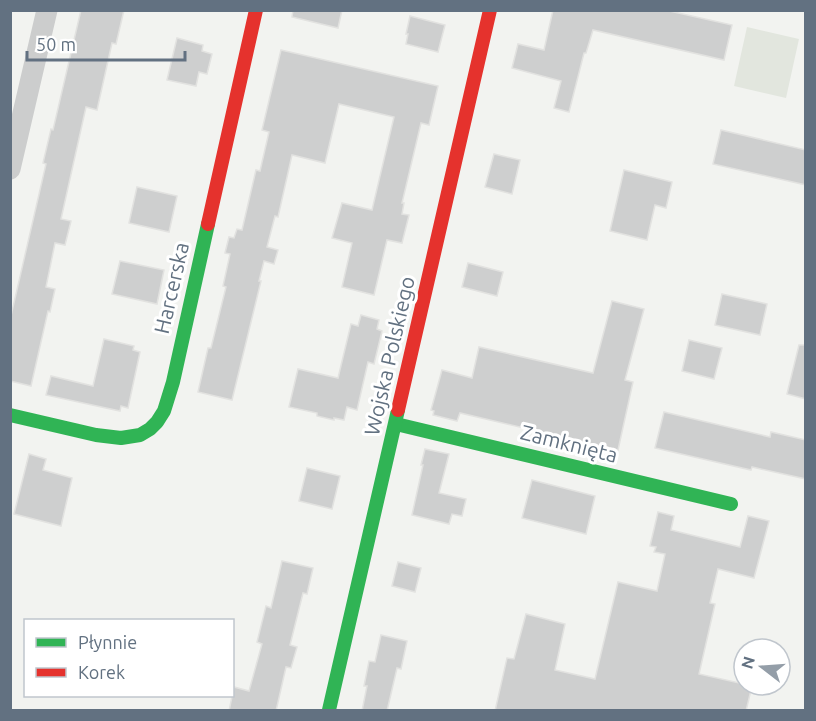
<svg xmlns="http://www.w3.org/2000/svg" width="816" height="721" font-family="Ubuntu,sans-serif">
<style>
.green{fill:#e2e6de}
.building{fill:#cecfcf;stroke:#e2e2e0;stroke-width:1.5}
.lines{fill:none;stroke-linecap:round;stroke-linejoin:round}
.street{stroke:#cccdcd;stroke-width:21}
.fast{stroke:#30b455;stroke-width:14}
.jam{stroke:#e5322d;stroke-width:14}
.labels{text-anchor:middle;stroke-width:6;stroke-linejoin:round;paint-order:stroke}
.street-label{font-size:21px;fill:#627181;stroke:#fff}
</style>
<rect width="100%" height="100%" fill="#f2f3f0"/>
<polygon class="green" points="747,27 799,39 786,98 734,86"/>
<g class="building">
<polygon points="81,10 124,10 116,44 112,43 97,110 86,107 61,219 71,221 65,245 55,243 46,287 55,289 50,312 48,311 31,386 10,381 10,320 46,164 43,163 51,129 53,130"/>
<polygon points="293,10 342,10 338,28 292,17"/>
<polygon points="553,10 665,10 732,25 724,60 593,30 586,53 584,53 569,112 554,108 561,81 512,68 518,44 544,50"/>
<polygon points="410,16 445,25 438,52 406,44 408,34 406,34"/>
<polygon points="177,38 203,45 202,51 212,54 207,74 199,72 196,86 167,80"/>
<polygon points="281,50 438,86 429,125 421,123 402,203 404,203 402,214 409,215 402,243 387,240 374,295 342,287 352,243 332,238 342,203 372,210 394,117 339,104 325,163 292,155 278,217 275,216 267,247 278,250 274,264 264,261 259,281 261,281 232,400 198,392 208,348 211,348 226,287 223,286 230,254 225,253 229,237 234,238 237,229 242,230 256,170 260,171 269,132 262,130"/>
<polygon points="721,130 806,150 806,185 713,164"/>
<polygon points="494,154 520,160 512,194 485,187"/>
<polygon points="624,170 672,182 666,208 655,205 647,240 610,231"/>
<polygon points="137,187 177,196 169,232 129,223"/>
<polygon points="120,261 164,270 157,304 112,294"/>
<polygon points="468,263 503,272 497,296 462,287"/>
<polygon points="722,294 767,304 760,335 715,325"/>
<polygon points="612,301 644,309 625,380 633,382 618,450 460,413 457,421 433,415 434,411 431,410 442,370 472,378 479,347 593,373"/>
<polygon points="361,315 379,320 377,329 382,331 374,364 368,362 357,410 347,407 344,420 334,418 334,420 317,416 317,413 289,407 298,369 338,378 351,324 358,326"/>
<polygon points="104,339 134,346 133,350 140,352 128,408 121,406 120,411 46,395 51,376 93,386"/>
<polygon points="689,340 722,348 714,379 682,371"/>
<polygon points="799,345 806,345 806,399 787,394"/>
<polygon points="664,412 770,437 771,432 806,440 806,479 752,467 751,470 655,448"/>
<polygon points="425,449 449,454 439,493 466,499 462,516 452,514 449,524 412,515 423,465 421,465"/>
<polygon points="29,454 46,459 43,470 72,478 61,526 14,514"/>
<polygon points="307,468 340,476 332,509 299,501"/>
<polygon points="532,480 595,496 586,534 522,518"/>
<polygon points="658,512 674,516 671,530 740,547 748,516 769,521 754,578 718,569 710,603 715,604 699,674 744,684 744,685 752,686 746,711 495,711 507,658 514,659 526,614 565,624 555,670 595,679 618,582 657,591 665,554 654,552 656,547 650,546"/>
<polygon points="282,561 313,568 307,594 303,593 290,645 297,647 291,668 286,667 276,711 229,711 234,687 249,691 262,644 257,642 266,606 271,608"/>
<polygon points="398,562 421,568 415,592 392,586"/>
<polygon points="381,635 407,641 401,669 397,668 387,711 362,711 367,686 364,686 369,661 375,662"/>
</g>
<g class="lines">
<polyline class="street" points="10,169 47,10"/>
<g class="fast">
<polyline points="10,415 96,435 121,438 140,435 150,429 157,422 164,411 173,382 208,224"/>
<polyline points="396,424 731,504"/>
<polyline points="329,710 398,410"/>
</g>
<g class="jam">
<polyline points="208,224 256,10"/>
<polyline points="398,410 490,10"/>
</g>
</g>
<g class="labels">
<g class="street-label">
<text transform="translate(172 288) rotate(-77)" y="7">Harcerska</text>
<text transform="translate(390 356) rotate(-77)" y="7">Wojska Polskiego</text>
<text transform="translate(569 444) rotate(14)" y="7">Zamknięta</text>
</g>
</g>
<rect width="816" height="721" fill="none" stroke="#627181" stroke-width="24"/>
<rect x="24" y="619" width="210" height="78" fill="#ffffff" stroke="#c0c6cd" stroke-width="1.5"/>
<rect x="36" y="638" width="30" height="9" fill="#30b455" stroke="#c0c6cd" stroke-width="1.5"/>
<text x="78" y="649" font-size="18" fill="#627181">Płynnie</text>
<rect x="36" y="668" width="30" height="9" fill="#e5322d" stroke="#c0c6cd" stroke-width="1.5"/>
<text x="78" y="679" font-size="18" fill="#627181">Korek</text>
<g transform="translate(762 667) rotate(287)"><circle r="28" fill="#ffffff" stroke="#c0c6cd" stroke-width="1.5"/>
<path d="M0-4.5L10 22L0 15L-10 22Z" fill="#949ea8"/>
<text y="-9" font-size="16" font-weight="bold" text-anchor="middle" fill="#627181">N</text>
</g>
<path d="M27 51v9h158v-9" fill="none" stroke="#627181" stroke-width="3"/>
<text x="36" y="51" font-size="18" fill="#627181" stroke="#ffffff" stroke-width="4.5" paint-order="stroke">50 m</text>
</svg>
